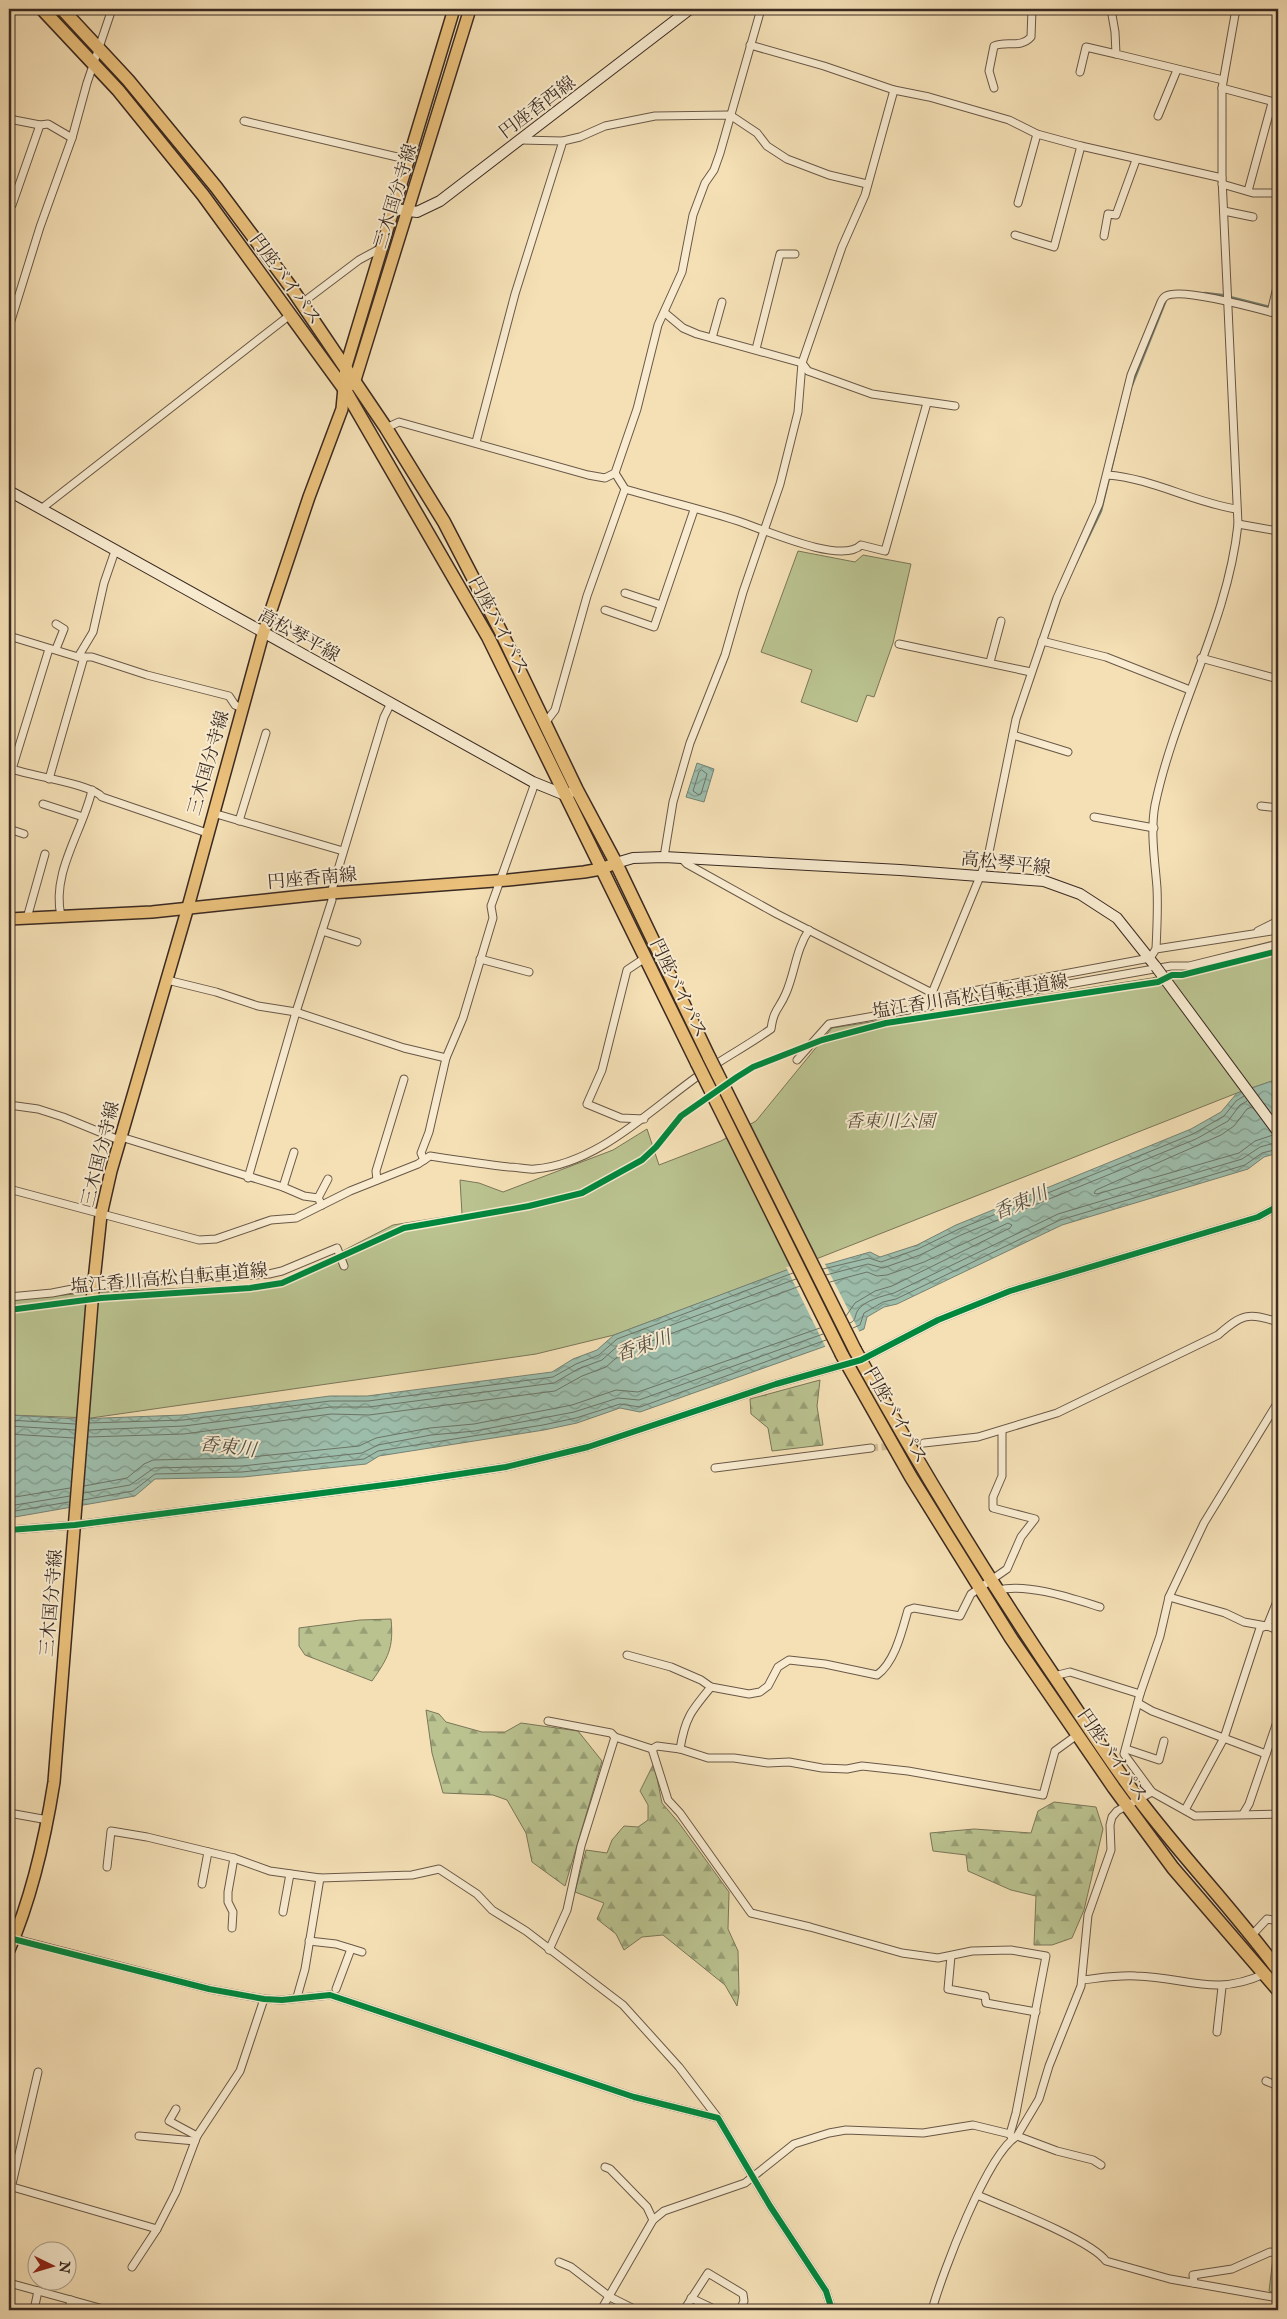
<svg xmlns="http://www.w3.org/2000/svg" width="1287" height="2319" font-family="'IM FELL English','Noto Serif JP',serif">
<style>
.forest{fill:url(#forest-firs);stroke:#7a7659}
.cemetery{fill:url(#cemetery-stones);stroke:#7a7659}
.green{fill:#bac390;stroke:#7a7659}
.water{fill:url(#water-waves);stroke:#758274}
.pier{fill:#f5e0b6}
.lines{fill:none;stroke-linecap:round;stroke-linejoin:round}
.shore{stroke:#6c7466;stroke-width:1}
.stream{stroke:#758274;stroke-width:2.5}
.minor-tunnel{stroke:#d0bc98;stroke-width:7;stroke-dasharray:7 3.5;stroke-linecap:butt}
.minor-casing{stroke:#695847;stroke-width:9}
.secondary-casing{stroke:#3a2a22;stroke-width:12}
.primary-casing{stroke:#3a2a22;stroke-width:14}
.trunk-casing{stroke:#3a2a22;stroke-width:15}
.minor{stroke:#f8ebd0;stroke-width:7}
.secondary{stroke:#f8ebd0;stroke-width:10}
.primary{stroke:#eac07b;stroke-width:11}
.trunk{stroke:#eac07b;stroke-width:12}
.secondary-bridge-casing{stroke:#3a2a22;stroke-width:12;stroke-linecap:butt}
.trunk-bridge-casing{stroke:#3a2a22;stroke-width:15;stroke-linecap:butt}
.secondary-bridge{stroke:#f8ebd0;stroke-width:10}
.trunk-bridge{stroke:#eac07b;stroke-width:12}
.cycleway-casing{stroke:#f8ebd0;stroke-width:9}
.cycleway{stroke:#00873e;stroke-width:6}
.labels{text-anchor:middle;stroke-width:4;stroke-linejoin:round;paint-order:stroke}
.street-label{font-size:18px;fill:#3a2a22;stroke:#f8ebd0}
.park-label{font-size:18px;font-style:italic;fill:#5a503e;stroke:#f8ebd0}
.water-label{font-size:19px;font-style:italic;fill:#534f44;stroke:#f8ebd0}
</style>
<defs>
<pattern id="forest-firs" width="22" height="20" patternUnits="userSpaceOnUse" patternTransform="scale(1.25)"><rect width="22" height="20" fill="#bac390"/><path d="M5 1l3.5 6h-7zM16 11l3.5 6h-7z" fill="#989f75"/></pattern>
<pattern id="cemetery-stones" width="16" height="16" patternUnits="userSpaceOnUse" patternTransform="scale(1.25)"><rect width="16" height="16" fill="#bac390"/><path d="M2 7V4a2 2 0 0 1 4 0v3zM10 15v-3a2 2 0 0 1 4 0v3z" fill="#989f75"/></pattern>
<pattern id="water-waves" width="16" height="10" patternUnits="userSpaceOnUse" patternTransform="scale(1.25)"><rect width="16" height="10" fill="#9dbdab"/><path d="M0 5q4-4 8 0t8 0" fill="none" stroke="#819a8b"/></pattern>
</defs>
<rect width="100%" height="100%" fill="#f5e0b6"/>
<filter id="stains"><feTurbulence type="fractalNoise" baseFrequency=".004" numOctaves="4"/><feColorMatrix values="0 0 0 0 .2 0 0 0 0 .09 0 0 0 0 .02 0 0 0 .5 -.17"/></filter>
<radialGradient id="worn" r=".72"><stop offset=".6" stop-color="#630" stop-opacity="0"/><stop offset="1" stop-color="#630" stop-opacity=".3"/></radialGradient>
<g class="forest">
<polygon points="820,1380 817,1406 823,1445 772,1451 768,1428 751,1414 750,1399"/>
<path d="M 391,1619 C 394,1648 388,1658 372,1681 L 305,1655 L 299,1646 L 299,1628 L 360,1620 Z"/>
<polygon points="426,1710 439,1714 446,1722 482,1732 505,1732 521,1723 578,1731 602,1761 565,1886 532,1862 526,1833 507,1800 493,1795 443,1793 432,1753"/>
<polygon points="654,1763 662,1803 679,1823 729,1892 728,1929 738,1951 739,1993 737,2006 725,1985 663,1935 642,1937 624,1950 616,1934 597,1919 604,1903 575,1892 586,1850 607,1853 612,1840 624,1826 638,1827 648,1820 648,1805 640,1791"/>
<polygon points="1054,1802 1096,1807 1103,1829 1084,1910 1072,1938 1052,1945 1034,1945 1036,1896 1011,1890 968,1871 966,1855 933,1851 930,1833 974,1829 1031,1833 1038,1811"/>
</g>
<polygon class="cemetery" points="1273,2258 1278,2258 1278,2294 1269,2291"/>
<g class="green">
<polygon points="798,551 855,562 863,555 911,564 893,643 874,697 867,695 857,722 801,702 812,670 761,652"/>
<polygon points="1278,948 1278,1079 1237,1093 801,1265 614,1335 536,1354 91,1418 9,1415 9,1300 86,1293 265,1284 294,1276 393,1225 462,1214 460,1180 479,1183 503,1192 613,1150 647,1129 659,1165 721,1141 756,1121 832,1028 1152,978"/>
</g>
<g class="water">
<polygon points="697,763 714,769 704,802 686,797"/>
<polygon points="1278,1079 1278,1153 1264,1157 1248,1169 1062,1225 897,1304 884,1307 867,1317 864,1329 823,1347 640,1412 620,1408 577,1423 544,1430 379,1456 366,1464 243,1477 155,1479 135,1496 9,1518 9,1415 77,1419 183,1415 330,1396 367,1396 552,1372 573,1359 597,1350 614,1335 789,1269 828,1264 870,1252 880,1257 917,1245 956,1225 1191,1129 1221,1112 1237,1093"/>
</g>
<polygon class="pier" points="824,1262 860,1333 826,1348 786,1267"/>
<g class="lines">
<g class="shore">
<polygon points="702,770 707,774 701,794 699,795 693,791 699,772"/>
<polyline points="1252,1107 1247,1109 1234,1126 1221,1135 1096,1190 1094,1193 1097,1194 1239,1153 1255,1141 1273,1135"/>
<polyline points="823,1269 869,1258 881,1262 918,1249 959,1229 1193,1134 1224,1116 1236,1101 1244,1096"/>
<polyline points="826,1275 868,1264 883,1268 920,1255 961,1235 1196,1139 1228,1121 1240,1105 1247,1101"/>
<polyline points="830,1282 867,1272 877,1276 887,1275 924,1262 1008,1223 1012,1225 1010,1228 892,1286 875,1291 855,1303 846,1316"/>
<path d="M 850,1323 C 857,1320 854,1316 858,1310 C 865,1300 883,1296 894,1293 L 1058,1214 L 1242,1159 L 1260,1147 L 1278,1142"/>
<polyline points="853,1328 860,1325 864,1313 883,1302 896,1299 1060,1220 1245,1165 1262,1153 1278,1149"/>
<polyline points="9,1420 75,1424"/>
<polyline points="89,1423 183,1420 330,1401 368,1401 553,1377 576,1364 599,1355 617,1339 793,1273"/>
<polyline points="9,1426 75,1430"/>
<polyline points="89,1430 184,1426 331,1407 369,1407 554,1383 578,1369 602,1360 620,1344 796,1279"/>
<polyline points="9,1434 74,1438"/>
<polyline points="88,1437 184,1434 331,1414 369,1415 555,1391 582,1376 606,1367 624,1351 800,1286"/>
<polyline points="84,1486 127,1478 144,1464 153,1460 241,1458 359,1446 376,1438 430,1428 474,1424 572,1405 616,1390 638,1392 820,1328"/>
<polyline points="84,1493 130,1485 154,1468 242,1466 362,1453 378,1445 431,1435 475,1431 574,1412 618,1398 639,1400 823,1334"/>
<polyline points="9,1498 70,1488"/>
<polyline points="83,1500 133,1491 155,1474 242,1472 364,1459 378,1451 543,1425 576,1418 620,1404 640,1407 826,1340"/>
<polyline points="9,1506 70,1496"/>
<polyline points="9,1512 69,1502"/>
</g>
<g class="stream">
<polyline points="1205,293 1222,295 1278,309"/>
<polyline points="1132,385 1166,300"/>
<polyline points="1076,563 1101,511 1125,412"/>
</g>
<polyline class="minor-tunnel" points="871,1448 924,1443"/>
<g class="minor-casing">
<g id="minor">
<polyline points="1111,9 1115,32 1116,54 1223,80"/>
<polyline points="750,45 824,66 894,90 929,97 1009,120 1037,134 1081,146 1222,178"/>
<polyline points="1080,72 1086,47 1116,54"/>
<path d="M 994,88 L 989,71 L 994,46 C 1007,40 1020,49 1031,37 L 1032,9"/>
<polyline points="1222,88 1278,103"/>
<polyline points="1158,116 1177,70"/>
<polyline points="9,119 40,125 48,124 72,138"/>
<polyline points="244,121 410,160"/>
<polyline points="520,140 563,141 580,137 605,126 655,116 730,115 757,133 767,146 787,159 829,175 867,184"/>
<polyline points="1222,184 1253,193 1278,193"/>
<polyline points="9,187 17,190"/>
<polyline points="1248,191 1272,103"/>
<polyline points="1018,203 1037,134"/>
<polyline points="12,205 40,125"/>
<polyline points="1224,211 1253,217"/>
<polyline points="1015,235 1054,247 1081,146"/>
<polyline points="1104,236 1108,214 1116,215 1136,160"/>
<polyline points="302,303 359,260 383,247"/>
<polyline points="1271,312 1278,283"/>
<polyline points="665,313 683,328 697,334 802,363 808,371 872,394 955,406"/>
<polyline points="9,327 40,227 72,138 87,83 112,9"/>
<polyline points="712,338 722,302"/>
<polyline points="756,349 780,254 795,254"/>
<polyline points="386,428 399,422 588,475 605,478 615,473 637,409 658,325 682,272 693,215 705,183 714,170 720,153 761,9"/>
<polyline points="476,442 515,294 563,141"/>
<path d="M 615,473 L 625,489 C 662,500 701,509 738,521 C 763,529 841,565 861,545 L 885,551 L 927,403"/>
<path d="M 1107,475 C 1151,478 1192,502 1236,509"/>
<polyline points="41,509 290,315"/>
<polyline points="1238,524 1278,531"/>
<polyline points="625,593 661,605"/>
<polyline points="605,610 654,627 694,510"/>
<polyline points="9,636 78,657 92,657 147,675 229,696 235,705 242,708"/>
<polyline points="1042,641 1106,657 1190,690"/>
<polyline points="899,644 1031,672"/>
<polyline points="56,649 64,629 56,624"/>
<polyline points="78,657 93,632 104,583 115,551"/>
<polyline points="1201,658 1278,679"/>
<polyline points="990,662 1001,621"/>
<polyline points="545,723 555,710 587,596 625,489"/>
<polyline points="1013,735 1068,752"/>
<path d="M 12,769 C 31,776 92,784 102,797 L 207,833"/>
<polyline points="9,772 12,769 49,649"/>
<polyline points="49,779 84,657"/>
<polyline points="43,804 83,817"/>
<polyline points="1261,806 1278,808"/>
<polyline points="213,813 343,851"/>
<polyline points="1094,817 1154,828"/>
<polyline points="239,821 266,733"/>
<polyline points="9,829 24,834"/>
<polyline points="664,857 673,802 690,743 725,655 743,592 780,484 798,412 802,363 842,247 865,195 894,90"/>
<polyline points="680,857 687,864 777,914 940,997 1150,958 1156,949 1278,930"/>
<path d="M 61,916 C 51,872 83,831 92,790"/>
<polyline points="27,918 45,854"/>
<polyline points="322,931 357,942"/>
<polyline points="1258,931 1278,921"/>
<path d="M 1156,949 C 1157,929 1158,908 1157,888 C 1155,861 1150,832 1155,805 C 1175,709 1228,621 1238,524 L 1222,178 L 1222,88 L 1236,9"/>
<polyline points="480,959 529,972"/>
<polyline points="167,980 216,992 258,1006 296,1012 404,1048 446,1058"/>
<path d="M 932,993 L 988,857 L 1016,719 L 1057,598 L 1099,504 L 1131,375 L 1161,302 C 1162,300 1164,297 1166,296 C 1181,287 1259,309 1278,314"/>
<polyline points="797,1060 829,1024 931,1006 940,997 967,1002 1171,966 1189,966 1278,944"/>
<polyline points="9,1105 38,1109 63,1117 119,1140"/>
<polyline points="644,1119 621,1118 587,1104 602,1070 627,970 645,958"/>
<polyline points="121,1137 283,1187 304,1196 318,1198 322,1205"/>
<polyline points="424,1160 421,1153 429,1132 446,1058 463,1018 493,918 491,906 535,783"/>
<polyline points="248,1178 296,1012 332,900 331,893 384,717 391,703"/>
<polyline points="377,1180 376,1171 404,1079"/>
<polyline points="283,1187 294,1152"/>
<path d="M 9,1189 L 199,1240 L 216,1239 L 271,1220 L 296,1218 L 350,1191 L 418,1164 L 430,1156 C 456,1160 482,1164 509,1167 C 517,1167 527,1170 535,1169 C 597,1164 650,1110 698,1076 C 722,1059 747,1046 771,1029 C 774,1008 779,1010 786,993 C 795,972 796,949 809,930"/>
<polyline points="318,1198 328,1179"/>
<polyline points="9,1297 52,1293 93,1285 269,1274 282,1271 337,1248 344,1266"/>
<polyline points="1278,1402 1204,1523 1169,1597 1160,1636 1140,1694 1124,1754 1152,1792 1195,1816 1278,1814"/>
<path d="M 924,1443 L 978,1437 L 1057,1413 L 1218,1335 C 1242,1314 1248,1312 1278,1322"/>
<polyline points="715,1468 871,1448"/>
<polyline points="9,1530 75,1525 400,1483 506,1467 588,1447 776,1384 861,1360 938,1320 1010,1291 1258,1217 1278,1206"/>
<path d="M 998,1590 C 1027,1583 1071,1598 1100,1607"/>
<polyline points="1169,1597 1225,1613 1244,1622 1266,1626"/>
<polyline points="1278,1599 1267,1626 1278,1630"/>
<path d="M 627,1655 L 671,1667 L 701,1680 L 711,1687 L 749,1694 L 760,1692 L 768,1686 L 778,1667 L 789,1660 L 825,1664 L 877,1675 C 895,1662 902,1631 908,1610 L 914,1608 L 960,1616 L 971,1594 L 1007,1569 L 1021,1537 L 1035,1519 L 993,1508 L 993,1497 L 1002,1476 L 1002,1431"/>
<polyline points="1054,1676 1070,1672 1140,1694"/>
<polyline points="1138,1703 1152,1711 1266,1754"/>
<polyline points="548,1721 611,1733 615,1737 652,1749 657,1746 680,1749 708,1758 734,1758 768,1763 789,1762 822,1768 847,1769 862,1766 908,1771 1043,1795 1055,1751 1077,1735"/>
<polyline points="652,1749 668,1800 680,1813 751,1913 810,1927 902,1953 938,1958 972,1951 1011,1950 1046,1956 1016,2113 1010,2134 1012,2139"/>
<path d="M 680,1749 C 685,1718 691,1711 711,1687"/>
<polyline points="1126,1749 1159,1760 1164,1741"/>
<polyline points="1185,1810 1224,1738 1260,1628 1267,1626"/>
<polyline points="9,1813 48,1820"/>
<polyline points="1243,1814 1249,1804 1278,1719"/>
<polyline points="107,1867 111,1831 147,1837 234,1858 270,1871 320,1878 412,1875 439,1869 477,1894 492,1910 526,1931 623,2005 679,2067 718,2118"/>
<polyline points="202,1884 208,1852"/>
<polyline points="283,1912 290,1874"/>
<polyline points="232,1928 233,1912 228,1902 228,1892 234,1858"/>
<polyline points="1252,1935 1267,1919 1278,1921"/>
<polyline points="12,1938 209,1989 264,1999 282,2000 330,1995 634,2097 718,2118 770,2206 826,2291 832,2310"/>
<polyline points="309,1941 336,1944 362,1952"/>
<polyline points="549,1950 567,1910 581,1846 615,1737"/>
<polyline points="951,1956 948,1989 985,1996 986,2003 1036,2012"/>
<path d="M 1082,1980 C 1100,1978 1117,1975 1136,1976 C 1187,1977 1214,1997 1264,1974"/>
<polyline points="336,1989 351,1949"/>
<polyline points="297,1997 305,1969 320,1878"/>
<polyline points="1217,2032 1222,1987"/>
<polyline points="1266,2081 1278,2086"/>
<polyline points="176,2109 169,2121 197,2136"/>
<polyline points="139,2136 195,2141"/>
<polyline points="1017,2136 1057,2151 1093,2160 1101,2165"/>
<polyline points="605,2167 610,2169 647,2207 653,2220"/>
<polyline points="9,2186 157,2229"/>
<path d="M 977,2195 C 1005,2207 1091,2240 1106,2261 L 1170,2279 L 1278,2298"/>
<polyline points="9,2197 38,2072"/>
<polyline points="559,2262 571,2267 610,2297 636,2310"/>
<polyline points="132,2267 157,2229 176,2192 197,2136 240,2071 264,1999"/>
<polyline points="9,2283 107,2310"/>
<polyline points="1194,2283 1193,2275 1232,2269 1270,2252 1278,2253"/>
<polyline points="691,2298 712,2308"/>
<polyline points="34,2310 38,2291"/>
<polyline points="69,2310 71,2300"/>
<polyline points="601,2310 653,2220 664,2211 745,2183 794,2144 829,2133 846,2130 923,2133 973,2125 1010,2134"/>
<polyline points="684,2310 708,2273 743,2294 744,2301 740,2310"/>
<path d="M 932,2310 C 942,2274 987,2154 1017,2136 L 1039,2099 L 1049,2066 L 1081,1986 L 1088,1915 L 1111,1850 L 1110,1825 L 1112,1817 L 1117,1811 L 1152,1792"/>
</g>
</g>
<g class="secondary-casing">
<g id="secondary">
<polyline points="395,209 417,212 440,201 690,9"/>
<polyline points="9,491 533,782 565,795 570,793"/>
<polyline points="616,863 633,858 664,857 900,870 1044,881 1080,894 1117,918 1156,967"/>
</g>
</g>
<g class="primary-casing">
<g id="primary">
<polyline points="350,385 355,380 470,9"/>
<polyline points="9,919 152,912 331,893 508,880 584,872 601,869 616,863"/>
<path d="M 9,1950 C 32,1897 45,1839 54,1782 L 93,1290 L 101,1215 L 111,1171 L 188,907 L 263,634 L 309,497 L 342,409 L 346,366 L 454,9"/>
</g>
</g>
<g class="trunk-casing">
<g id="trunk">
<polyline points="42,9 118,90 203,195 345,390 488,637 697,1063"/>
<polyline points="62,9 128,80 216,187 290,286 386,428 444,522 500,630 577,790 616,863 709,1057"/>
<path d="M 855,1350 C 919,1466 988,1579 1062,1688 C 1087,1725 1111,1762 1137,1797 C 1182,1857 1234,1910 1278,1970"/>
<polyline points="842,1355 911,1477 1011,1638 1114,1788 1173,1868 1278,1990"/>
</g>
</g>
<use href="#minor" class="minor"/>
<use href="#secondary" class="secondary"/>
<use href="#primary" class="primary"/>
<use href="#trunk" class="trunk"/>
<g class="secondary-bridge-casing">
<polyline id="secondary-bridge" points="1156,967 1278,1132"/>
</g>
<g class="trunk-bridge-casing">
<g id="trunk-bridge">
<polyline points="709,1057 855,1350"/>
<polyline points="697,1063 842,1355"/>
</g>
</g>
<use href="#secondary-bridge" class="secondary-bridge"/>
<use href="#trunk-bridge" class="trunk-bridge"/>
<g class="cycleway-casing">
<g id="cycleway">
<polyline points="9,1310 101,1298 250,1288 282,1283 404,1228 529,1206 582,1193 642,1160 656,1147 681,1116 737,1077 753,1067 822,1040 886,1023 1158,982 1172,975 1182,975 1278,951"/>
<polyline points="9,1530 75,1525 400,1483 506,1467 588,1447 776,1384 861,1360 938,1320 1010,1291 1258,1217 1278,1206"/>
<polyline points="9,1938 209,1989 264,1999 282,2000 330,1995 634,2097 718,2118 770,2206 826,2291 832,2310"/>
</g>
</g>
<use href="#cycleway" class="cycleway"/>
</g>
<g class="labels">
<g class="street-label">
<text transform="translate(537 107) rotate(-37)" y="6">円座香西線</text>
<text transform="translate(395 196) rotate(-73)" y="6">三木国分寺線</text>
<text transform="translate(286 279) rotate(54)" y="6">円座バイパス</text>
<text transform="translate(499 625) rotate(62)" y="6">円座バイパス</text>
<text transform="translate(299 635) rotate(29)" y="6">高松琴平線</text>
<text transform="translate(208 763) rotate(-74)" y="6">三木国分寺線</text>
<text transform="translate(1006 863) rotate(6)" y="6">高松琴平線</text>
<text transform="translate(312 878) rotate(-5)" y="6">円座香南線</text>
<text transform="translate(679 988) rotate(64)" y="6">円座バイパス</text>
<text transform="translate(970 996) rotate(-9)" y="6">塩江香川高松自転車道線</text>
<text transform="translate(100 1154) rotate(-76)" y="6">三木国分寺線</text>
<text transform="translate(169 1278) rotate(-5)" y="6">塩江香川高松自転車道線</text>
<text transform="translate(896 1415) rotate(60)" y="6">円座バイパス</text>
<text transform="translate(51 1603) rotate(-85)" y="6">三木国分寺線</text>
<text transform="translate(1113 1755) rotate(55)" y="6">円座バイパス</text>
</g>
<g class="park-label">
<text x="890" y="1127">香東川公園</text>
</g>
<g class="water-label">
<text transform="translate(1020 1202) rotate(-23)" y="7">香東川</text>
<text transform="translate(643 1345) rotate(-19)" y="7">香東川</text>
<text transform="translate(228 1446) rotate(7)" y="7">香東川</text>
</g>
</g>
<rect width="1287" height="2319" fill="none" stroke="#f5e0b6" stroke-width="30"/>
<rect x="10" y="10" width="1267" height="2299" fill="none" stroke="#3a2a22" stroke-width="2.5"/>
<rect x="15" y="15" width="1257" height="2289" fill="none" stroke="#3a2a22"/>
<g transform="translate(52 2266) rotate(95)"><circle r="24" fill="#f8ebd0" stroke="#ac9e8a"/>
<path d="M0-4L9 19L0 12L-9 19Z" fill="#8f2418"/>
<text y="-8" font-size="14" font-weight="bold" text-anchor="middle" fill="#3a2a22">N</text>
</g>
<rect width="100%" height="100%" filter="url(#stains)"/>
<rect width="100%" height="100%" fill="url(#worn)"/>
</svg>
